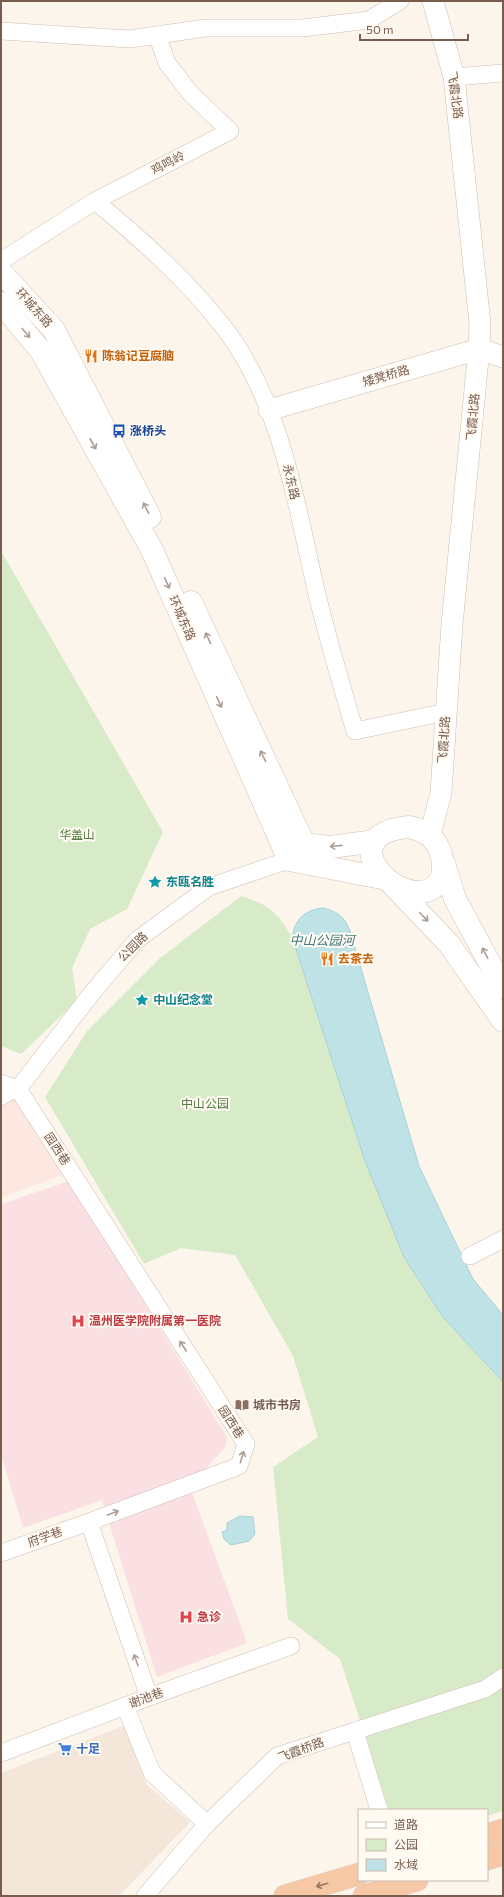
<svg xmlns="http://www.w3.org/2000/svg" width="504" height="1897" font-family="Commissioner,'Noto Sans SC',sans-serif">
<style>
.residential{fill:#f4e7da}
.commercial{fill:#fce8e0}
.medical{fill:#fadfe3}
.green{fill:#d8ebc9}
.water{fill:#bfe2e7;stroke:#a6d2d8}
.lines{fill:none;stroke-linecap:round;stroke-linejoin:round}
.pedestrian-casing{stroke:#cfbdb0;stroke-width:14}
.minor-casing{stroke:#cfbdb0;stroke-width:18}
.tertiary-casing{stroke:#cfbdb0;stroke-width:22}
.secondary-casing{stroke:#d5bfb0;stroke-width:23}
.trunk-casing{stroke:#d9d1cd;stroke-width:23}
.pedestrian{stroke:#fff;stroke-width:13}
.minor{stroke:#fff;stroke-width:17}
.tertiary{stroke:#fff;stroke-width:21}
.secondary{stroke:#fff;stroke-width:22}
.trunk{stroke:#f7c8a5;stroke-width:22}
.oneway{stroke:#ae9d95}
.oneway2{stroke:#987764}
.labels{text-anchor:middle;stroke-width:4;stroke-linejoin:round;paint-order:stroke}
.street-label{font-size:12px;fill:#785c4e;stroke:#fffaf2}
.food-label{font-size:12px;font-weight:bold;fill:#c56008;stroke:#fffaf2;text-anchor:start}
.transit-label{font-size:12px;font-weight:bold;fill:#164399;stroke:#fffaf2;text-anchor:start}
.park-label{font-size:12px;fill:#577e45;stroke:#fffaf2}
.culture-label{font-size:12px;font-weight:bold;fill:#0d838f;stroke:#fffaf2;text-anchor:start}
.health-label{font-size:12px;font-weight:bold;fill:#be3a42;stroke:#fffaf2;text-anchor:start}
.education-label{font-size:12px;font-weight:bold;fill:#785e54;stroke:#fffaf2;text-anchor:start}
.shop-label{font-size:12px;font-weight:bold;fill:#366cbe;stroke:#fffaf2;text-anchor:start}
.water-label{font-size:13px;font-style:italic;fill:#447b83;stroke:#fffaf2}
</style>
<rect width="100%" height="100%" fill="#fcf5ec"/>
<polygon class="residential" points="126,1725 147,1785 190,1822 119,1896 1,1896 1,1773"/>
<polygon class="commercial" points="1,1089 9,1091 65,1174 1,1198"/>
<polygon class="medical" points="69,1181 227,1437 225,1447 190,1487 247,1643 157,1677 102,1500 23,1528 1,1454 1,1204"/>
<g class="green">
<polygon points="1,551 163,832 127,909 90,929 72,968 77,1001 21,1054 1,1046"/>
<path d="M 241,896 C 270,905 277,912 292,937 L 365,1161 L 442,1316 L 503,1382 L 503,1811 L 487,1816 L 487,1810 L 389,1810 L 340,1659 L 288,1619 L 273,1467 L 318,1437 L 293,1356 L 235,1255 L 181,1248 L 144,1264 L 45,1097 L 87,1031 L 159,959 Z"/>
</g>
<g class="water">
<path d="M 323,908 C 337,911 345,917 350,931 L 419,1166 L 473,1279 L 503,1315 L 503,1382 L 442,1316 L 404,1257 L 365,1161 L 292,937 C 295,919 305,910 323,908 Z"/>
<polygon points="240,1516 253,1517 255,1534 249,1541 231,1545 224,1539 222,1532 227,1530 227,1523"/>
</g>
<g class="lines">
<g class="pedestrian-casing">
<polyline id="pedestrian" points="1,1099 18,1089"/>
</g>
<g class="minor-casing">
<g id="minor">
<polyline points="1,31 130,39 205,28 303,28 369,20 400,1"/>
<polyline points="454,77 503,73"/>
<path d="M 95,201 C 142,240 188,281 225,329 C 281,402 296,503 316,590 C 327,637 341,684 355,731 L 446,712"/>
<polyline points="1,261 95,201 230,131 191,94 167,63 157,35"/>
<polyline points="1,1083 18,1089"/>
<polyline points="18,1089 246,1444 239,1466 89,1522 149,1697"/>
<polyline points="18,1089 92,993 137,940 209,887 289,860 297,852"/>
<polyline points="470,1256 503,1239"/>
<polyline points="1,1553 89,1522"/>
<polyline points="125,1706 152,1773 207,1824"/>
<polyline points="355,1731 379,1810"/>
<polyline points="1,1753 149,1697 291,1646"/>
<polyline points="145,1896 207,1824 277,1756 485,1689 503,1677"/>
</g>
</g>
<g class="tertiary-casing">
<g id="tertiary">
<polyline points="269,410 479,349 503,357"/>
<polyline points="430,835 441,793 452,624 479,349 480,324 454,77 433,1"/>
</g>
</g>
<g class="secondary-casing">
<g id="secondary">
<polyline points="1,272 54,330 150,517"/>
<polyline points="1,303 41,351 152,550 289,860 387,879 449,944 503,1021"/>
<polyline points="191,602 304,844 331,847 375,841"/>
<path d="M 409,827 C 417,829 425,831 431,837 C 443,849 450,877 433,888 C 397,910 328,834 409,827 Z"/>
<polyline points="444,863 455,899 503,988"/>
</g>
</g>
<g class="trunk-casing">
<g id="trunk">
<polyline points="487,1835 503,1830"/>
<polyline points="487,1859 503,1854"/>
<polyline points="285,1896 359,1874"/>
<polyline points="364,1896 417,1880"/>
</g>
</g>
<use href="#pedestrian" class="pedestrian"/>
<use href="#minor" class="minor"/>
<use href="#tertiary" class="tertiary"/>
<use href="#secondary" class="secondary"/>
<use href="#trunk" class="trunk"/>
</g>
<defs><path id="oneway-shaft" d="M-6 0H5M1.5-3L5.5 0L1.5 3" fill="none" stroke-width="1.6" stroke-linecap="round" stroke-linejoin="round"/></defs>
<g class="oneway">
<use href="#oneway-shaft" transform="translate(26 333) rotate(50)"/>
<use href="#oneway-shaft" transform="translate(93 444) rotate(61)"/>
<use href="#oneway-shaft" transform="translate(146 508) rotate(-117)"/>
<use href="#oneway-shaft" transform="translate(167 583) rotate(66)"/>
<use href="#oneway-shaft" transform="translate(208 638) rotate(-115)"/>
<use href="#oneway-shaft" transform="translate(219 702) rotate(66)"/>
<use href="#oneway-shaft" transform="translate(263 756) rotate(-115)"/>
<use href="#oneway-shaft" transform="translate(336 846) rotate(174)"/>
<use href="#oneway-shaft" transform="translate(424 917) rotate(46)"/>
<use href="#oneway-shaft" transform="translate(485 953) rotate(-118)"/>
<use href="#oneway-shaft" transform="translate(183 1346) rotate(-123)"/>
<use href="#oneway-shaft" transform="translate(242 1457) rotate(-74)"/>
<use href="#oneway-shaft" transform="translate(113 1513) rotate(-20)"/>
<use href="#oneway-shaft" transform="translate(136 1660) rotate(-109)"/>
</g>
<use class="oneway2" href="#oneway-shaft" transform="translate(322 1885) rotate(164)"/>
<defs>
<g id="restaurant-bare" transform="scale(1.08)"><path d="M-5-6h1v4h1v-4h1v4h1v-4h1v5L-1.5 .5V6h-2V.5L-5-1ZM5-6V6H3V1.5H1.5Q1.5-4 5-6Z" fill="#e8710a" stroke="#fffaf2" stroke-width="2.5" paint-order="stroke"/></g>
<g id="bus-bare" transform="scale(1.08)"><path d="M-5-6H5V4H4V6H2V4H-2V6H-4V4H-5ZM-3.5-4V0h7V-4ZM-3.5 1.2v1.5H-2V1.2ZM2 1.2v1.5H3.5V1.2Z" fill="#1a4fb4" stroke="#fffaf2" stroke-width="2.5" paint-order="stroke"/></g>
<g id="sight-bare" transform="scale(1.08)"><path d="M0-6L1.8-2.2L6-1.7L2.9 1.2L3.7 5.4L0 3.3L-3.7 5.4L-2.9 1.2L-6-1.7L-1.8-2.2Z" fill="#0f9aa8" stroke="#fffaf2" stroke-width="2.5" paint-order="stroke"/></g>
<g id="hospital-bare" transform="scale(1.08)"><path d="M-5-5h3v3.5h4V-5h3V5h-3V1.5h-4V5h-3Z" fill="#e0444e" stroke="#fffaf2" stroke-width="2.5" paint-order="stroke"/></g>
<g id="library-bare" transform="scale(1.08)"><path d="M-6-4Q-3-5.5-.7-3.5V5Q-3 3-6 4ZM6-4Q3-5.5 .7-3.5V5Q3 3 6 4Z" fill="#8d6e63" stroke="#fffaf2" stroke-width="2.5" paint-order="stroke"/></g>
<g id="supermarket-bare" transform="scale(1.08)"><path d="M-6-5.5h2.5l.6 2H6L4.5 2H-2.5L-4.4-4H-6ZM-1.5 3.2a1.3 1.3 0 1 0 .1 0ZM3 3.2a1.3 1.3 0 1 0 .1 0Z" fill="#3f7fe0" stroke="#fffaf2" stroke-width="2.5" paint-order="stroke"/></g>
</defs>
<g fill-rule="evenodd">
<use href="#restaurant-bare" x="91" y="356"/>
<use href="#bus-bare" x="119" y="431"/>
<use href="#sight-bare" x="155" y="882"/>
<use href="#restaurant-bare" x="327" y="959"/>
<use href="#sight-bare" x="142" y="1000"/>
<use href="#hospital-bare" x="78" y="1321"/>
<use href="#library-bare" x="242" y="1405"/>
<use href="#hospital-bare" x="186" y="1617"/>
<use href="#supermarket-bare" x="65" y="1749"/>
</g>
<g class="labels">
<g class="street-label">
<text transform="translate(455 95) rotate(82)" y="4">飞霞北路</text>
<text transform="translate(168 163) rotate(-27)" y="4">鸡鸣岭</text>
<text transform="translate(34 308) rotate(48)" y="4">环城东路</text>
<text transform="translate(386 376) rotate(-16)" y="4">矮凳桥路</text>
<text transform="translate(473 417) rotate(-85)" y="4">飞霞北路</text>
<text transform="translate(291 482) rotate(77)" y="4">永东路</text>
<text transform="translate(182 618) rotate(66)" y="4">环城东路</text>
<text transform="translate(444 740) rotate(-86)" y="4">飞霞北路</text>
<text transform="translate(133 947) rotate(-45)" y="4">公园路</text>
<text transform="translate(57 1149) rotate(57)" y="4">园西巷</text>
<text transform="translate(231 1422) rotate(57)" y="4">园西巷</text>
<text transform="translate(45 1537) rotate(-20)" y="4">府学巷</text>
<text transform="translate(146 1698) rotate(-20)" y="4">谢池巷</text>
<text transform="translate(301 1750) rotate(-21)" y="4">飞霞桥路</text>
</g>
<g class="food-label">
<text x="102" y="360">陈翁记豆腐脑</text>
<text x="338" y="963">去茶去</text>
</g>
<g class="transit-label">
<text x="130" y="435">涨桥头</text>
</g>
<g class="park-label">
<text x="77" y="839">华盖山</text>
<text x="205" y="1108">中山公园</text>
</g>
<g class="culture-label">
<text x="166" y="886">东瓯名胜</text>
<text x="153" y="1004">中山纪念堂</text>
</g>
<g class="health-label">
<text x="89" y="1325">温州医学院附属第一医院</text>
<text x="197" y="1621">急诊</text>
</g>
<g class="education-label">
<text x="253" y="1409">城市书房</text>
</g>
<g class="shop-label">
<text x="76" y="1753">十足</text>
</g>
<g class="water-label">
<text x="322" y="945">中山公园河</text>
</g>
</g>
<rect width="504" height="1897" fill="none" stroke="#785c4e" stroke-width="4"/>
<rect x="358" y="1809" width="130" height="72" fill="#fffaf2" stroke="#c9bbb0"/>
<rect x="366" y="1822" width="20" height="6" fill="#ffffff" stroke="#c9bbb0"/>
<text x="394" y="1829" font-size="12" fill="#785c4e">道路</text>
<rect x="366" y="1839" width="20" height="12" fill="#d8ebc9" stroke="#c9bbb0"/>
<text x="394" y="1849" font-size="12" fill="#785c4e">公园</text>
<rect x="366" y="1859" width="20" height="12" fill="#bfe2e7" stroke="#c9bbb0"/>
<text x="394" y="1869" font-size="12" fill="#785c4e">水域</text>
<path d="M360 34v6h108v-6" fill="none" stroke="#785c4e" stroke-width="2"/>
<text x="366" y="34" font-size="12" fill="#785c4e" stroke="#fffaf2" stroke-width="3" paint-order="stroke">50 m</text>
</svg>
